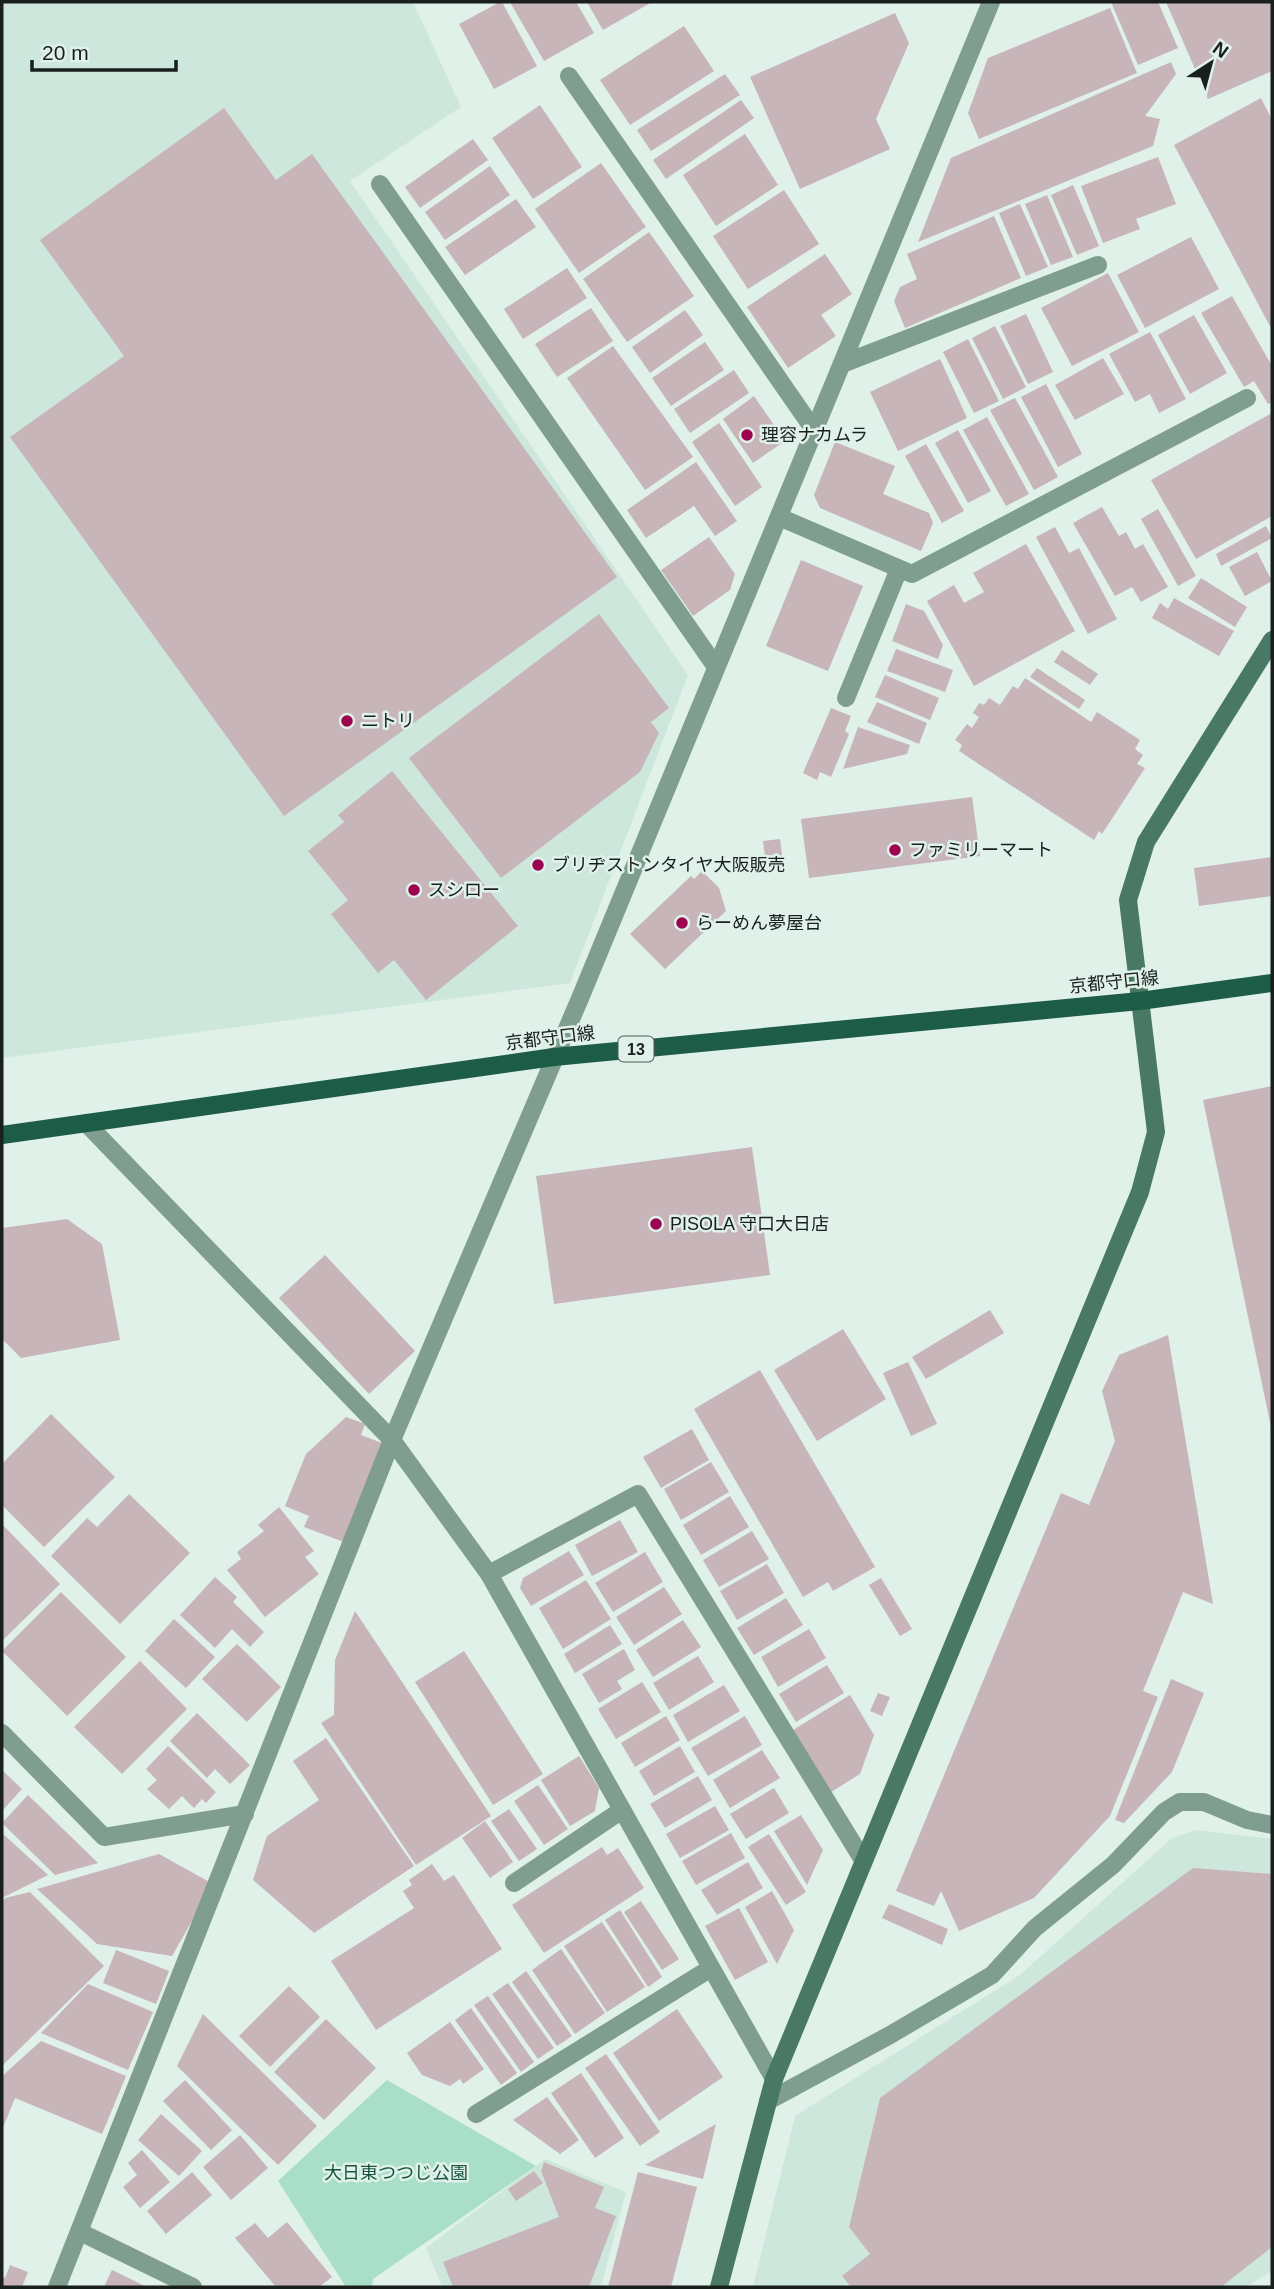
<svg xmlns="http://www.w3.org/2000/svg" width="1274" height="2289" font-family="Helvetica,'Noto Sans JP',sans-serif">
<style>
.built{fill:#cee7dc}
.green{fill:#a9dfc9}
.building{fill:#c7b5ba}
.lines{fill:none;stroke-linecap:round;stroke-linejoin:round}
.lane{stroke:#7f9e90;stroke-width:18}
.street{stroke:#7f9e90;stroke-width:18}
.secondary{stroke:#497865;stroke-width:18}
.primary{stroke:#1d5c47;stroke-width:18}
.poi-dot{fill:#9c0450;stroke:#dff1e9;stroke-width:2.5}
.labels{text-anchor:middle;stroke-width:5;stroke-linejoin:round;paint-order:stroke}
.shield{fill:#dff1e9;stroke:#545e5a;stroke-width:2}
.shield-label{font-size:16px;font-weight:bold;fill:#191f1d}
.poi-label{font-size:18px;fill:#191f1d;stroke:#dff1e9;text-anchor:start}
.street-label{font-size:18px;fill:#191f1d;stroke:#dff1e9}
.park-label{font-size:18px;fill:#195541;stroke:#dff1e9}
</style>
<rect width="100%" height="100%" fill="#dff1e9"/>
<g class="built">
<polygon points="2,2 413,2 461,107 350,181 688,675 570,983 2,1058"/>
<polygon points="1196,1830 1272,1839 1272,2271 1246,2287 753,2287 795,2116 1020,1975 1172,1838"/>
<polygon points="545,2159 626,2192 601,2287 442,2287 426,2248"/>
</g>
<polygon class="green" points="387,2080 536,2166 373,2279 372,2287 346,2287 278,2181"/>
<g class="building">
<polygon points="500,2 502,2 537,66 494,89 459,24"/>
<polygon points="510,2 576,2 594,33 544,61"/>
<polygon points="587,2 652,2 603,30"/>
<polygon points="1111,2 1158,2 1178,48 1138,65"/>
<polygon points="1166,2 1272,2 1272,71 1208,99"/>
<polygon points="1110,8 1137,73 979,139 968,113 988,58"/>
<polygon points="895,13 909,43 876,119 890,149 800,189 750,77"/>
<polygon points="684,26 714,71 630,125 600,80"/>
<polygon points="1171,62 1176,74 1145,116 1160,119 1153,146 918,242 951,158"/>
<polygon points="725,74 740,95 651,151 637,130"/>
<polygon points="1261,98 1272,120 1272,330 1174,145"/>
<polygon points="741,100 754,118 666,179 653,160"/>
<polygon points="540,105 582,167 533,199 492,138"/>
<polygon points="224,108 276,180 312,154 617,577 284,816 10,437 124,356 40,240"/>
<polygon points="745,134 778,185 716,226 683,175"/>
<polygon points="473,139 488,160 420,208 405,187"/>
<polygon points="1158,157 1176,204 1136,219 1140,229 1103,243 1081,186"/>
<polygon points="601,163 646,227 579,273 535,209"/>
<polygon points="490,166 510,195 445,240 425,212"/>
<polygon points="1073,185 1099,246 1077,255 1051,195"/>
<polygon points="784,190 819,244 748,289 713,236"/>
<polygon points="1047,195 1073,257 1051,265 1025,204"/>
<polygon points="516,199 536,227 465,275 445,247"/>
<polygon points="1020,204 1048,267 1026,276 999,213"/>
<polygon points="994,216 1021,278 905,328 894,301 900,287 917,279 907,254"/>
<polygon points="649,232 694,296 627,342 583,279"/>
<polygon points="1191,237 1219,289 1145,328 1117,275"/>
<polygon points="825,254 852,294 821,315 836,336 788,368 747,307"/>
<polygon points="567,268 587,298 523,339 504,309"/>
<polygon points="1108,273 1139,332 1072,366 1041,308"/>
<polygon points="1232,296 1272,366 1272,402 1268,404 1254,381 1244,387 1201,313"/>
<polygon points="591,308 613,341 557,377 535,344"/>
<polygon points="685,310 703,335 650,373 632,347"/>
<polygon points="1026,314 1053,372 1028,384 1000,326"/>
<polygon points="1194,315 1227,373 1190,394 1158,335"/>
<polygon points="995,326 1026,387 1003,399 972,338"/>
<polygon points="1150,332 1186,399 1159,413 1150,394 1135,402 1109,354"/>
<polygon points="968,339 999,401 974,413 943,352"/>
<polygon points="705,342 724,370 671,406 652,378"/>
<polygon points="613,346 693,457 645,490 567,378"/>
<polygon points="1103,358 1124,394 1075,420 1055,385"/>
<polygon points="940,359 967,418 898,451 870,392"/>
<polygon points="734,370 749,393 690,433 674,409"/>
<polygon points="1046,384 1082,454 1058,467 1021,397"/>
<polygon points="754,396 785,441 753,463 723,419"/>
<polygon points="1015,398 1058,477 1034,490 990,410"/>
<polygon points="1272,413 1272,516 1196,559 1151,480"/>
<polygon points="987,417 1029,494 1006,506 963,430"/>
<polygon points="719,423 762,487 735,506 692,442"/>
<polygon points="958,430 991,491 968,503 935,443"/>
<polygon points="835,442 895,466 883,494 929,513 933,523 921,551 820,508 814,495"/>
<polygon points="926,444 964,511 942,523 905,456"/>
<polygon points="696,462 737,521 715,536 694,506 646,538 627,510"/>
<polygon points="1102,507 1119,536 1126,532 1135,549 1143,544 1168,587 1141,602 1132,587 1115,596 1073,523"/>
<polygon points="1158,509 1196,576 1178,586 1141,519"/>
<polygon points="1266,526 1272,538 1221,566 1216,554"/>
<polygon points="1055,527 1069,553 1079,548 1117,619 1088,634 1036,537"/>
<polygon points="709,537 735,574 730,590 693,616 661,570"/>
<polygon points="1026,544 1075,631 974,686 927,601 954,585 964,603 984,592 973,573"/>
<polygon points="1257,552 1272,581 1245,596 1229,567"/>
<polygon points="801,560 863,586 828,671 766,646"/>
<polygon points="1201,578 1247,607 1235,627 1188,598"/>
<polygon points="1174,598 1234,631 1219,656 1152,618 1160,603 1168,609"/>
<polygon points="906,604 924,611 943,645 938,659 892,641"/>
<polygon points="599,614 669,708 651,722 659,733 640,772 501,878 409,758"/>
<polygon points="896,649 953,670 945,692 887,671"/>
<polygon points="1062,650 1098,674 1090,685 1054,662"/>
<polygon points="1037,668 1085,700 1079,709 1030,677"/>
<polygon points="885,675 939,698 930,720 875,697"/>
<polygon points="1025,678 1091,722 1097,712 1140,740 1135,749 1143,755 1137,764 1145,768 1102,834 1099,831 1094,840 959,751 962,745 955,740 967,724 972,728 979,717 973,713 979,703 984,705 989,698 1000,705 1013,686 1018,689"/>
<polygon points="877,702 927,723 919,744 867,722"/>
<polygon points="831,708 851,716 845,731 849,734 831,777 820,772 817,780 803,773"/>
<polygon points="858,727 910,745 907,754 843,769"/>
<polygon points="392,771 518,926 426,1000 394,960 378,973 331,914 348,900 308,851 344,822 338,815"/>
<polygon points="972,797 980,856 809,878 801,819"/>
<polygon points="780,839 784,870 767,872 763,841"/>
<polygon points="1272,857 1272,896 1199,906 1194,868"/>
<polygon points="702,871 719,888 726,911 665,969 630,934 691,876 694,879"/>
<polygon points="1272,1086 1272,1427 1271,1427 1203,1100"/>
<polygon points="752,1147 770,1275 554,1304 536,1176"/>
<polygon points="67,1219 102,1244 120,1340 21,1358 2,1339 2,1228"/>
<polygon points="325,1255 415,1351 369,1394 279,1298"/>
<polygon points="990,1310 1004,1333 926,1379 912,1357"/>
<polygon points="843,1329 886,1399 817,1441 774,1370"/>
<polygon points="1168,1335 1213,1604 1183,1592 1143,1691 1158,1697 1110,1816 1034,1898 959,1931 941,1891 934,1906 896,1891 1061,1493 1089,1505 1115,1441 1102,1391 1119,1355"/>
<polygon points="908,1362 937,1424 911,1436 883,1373"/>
<polygon points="760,1370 875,1567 833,1591 828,1582 803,1597 694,1409"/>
<polygon points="51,1414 115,1477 44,1547 2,1505 2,1464"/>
<polygon points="346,1417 365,1424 361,1435 382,1443 344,1542 304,1527 309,1516 285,1506 306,1454"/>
<polygon points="692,1429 709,1460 661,1488 643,1457"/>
<polygon points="711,1462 729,1492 681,1520 664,1489"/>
<polygon points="129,1494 190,1553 120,1624 51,1556 87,1518 97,1527"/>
<polygon points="730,1496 749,1527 701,1555 683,1525"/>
<polygon points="279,1507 314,1551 305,1557 319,1574 265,1617 227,1570 241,1559 237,1552 264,1531 258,1525"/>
<polygon points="620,1520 638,1552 592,1576 575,1545"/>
<polygon points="2,1524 60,1584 2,1641"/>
<polygon points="752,1531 769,1559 719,1587 703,1560"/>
<polygon points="569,1551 584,1575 531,1606 520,1588 523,1578"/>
<polygon points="645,1552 663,1582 613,1612 595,1583"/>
<polygon points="767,1564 784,1593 737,1620 720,1591"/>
<polygon points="215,1577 237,1597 233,1602 264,1632 250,1647 232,1629 215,1648 180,1615"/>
<polygon points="881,1578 912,1629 900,1636 869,1585"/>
<polygon points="586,1580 611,1619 563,1649 539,1608"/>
<polygon points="664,1587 682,1614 634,1645 616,1617"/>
<polygon points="61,1592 126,1657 67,1716 2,1651"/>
<polygon points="786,1598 803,1625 754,1655 737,1628"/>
<polygon points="355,1611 491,1816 416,1865 321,1723 334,1715 335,1660"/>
<polygon points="174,1619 215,1657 186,1688 145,1651"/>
<polygon points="683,1620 701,1647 653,1677 636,1650"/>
<polygon points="610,1625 622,1644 575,1673 564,1654"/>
<polygon points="809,1629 826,1658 778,1687 761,1657"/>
<polygon points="237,1644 281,1687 247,1722 202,1679"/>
<polygon points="624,1649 635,1670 617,1681 622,1689 599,1703 582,1674"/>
<polygon points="464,1651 543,1774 493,1805 415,1682"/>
<polygon points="698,1656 714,1682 669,1710 653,1683"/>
<polygon points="140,1661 187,1709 122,1774 74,1727"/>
<polygon points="827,1665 844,1693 796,1722 779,1694"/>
<polygon points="1171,1679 1204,1693 1172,1772 1124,1823 1115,1820"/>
<polygon points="642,1682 661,1712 616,1739 598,1709"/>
<polygon points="724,1685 740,1711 688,1742 673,1715"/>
<polygon points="878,1693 890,1697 882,1716 870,1711"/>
<polygon points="850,1695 874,1735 860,1774 831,1792 793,1730"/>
<polygon points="197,1713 250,1765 230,1784 215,1769 207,1778 170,1741"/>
<polygon points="666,1716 680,1740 635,1767 621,1743"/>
<polygon points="745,1716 762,1745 708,1776 691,1748"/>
<polygon points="326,1738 414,1866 314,1933 253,1880 267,1836 319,1800 293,1761"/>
<polygon points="168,1746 216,1792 206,1803 202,1799 194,1808 182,1796 169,1809 147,1789 157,1780 146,1769"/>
<polygon points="680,1746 695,1772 654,1796 639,1771"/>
<polygon points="762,1750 780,1778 730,1808 713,1780"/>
<polygon points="579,1756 599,1788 595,1811 570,1826 541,1780"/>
<polygon points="2,1770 22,1789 2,1811"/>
<polygon points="698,1776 712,1800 665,1828 650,1804"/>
<polygon points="538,1785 568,1829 544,1845 514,1801"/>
<polygon points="774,1788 789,1813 746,1839 730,1814"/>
<polygon points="28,1795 98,1863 55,1875 2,1823"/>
<polygon points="715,1806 729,1830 680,1858 666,1834"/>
<polygon points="509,1809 537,1849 519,1861 491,1821"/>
<polygon points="801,1815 823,1850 807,1885 774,1831"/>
<polygon points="485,1821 513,1862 490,1878 462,1838"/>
<polygon points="2,1833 48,1875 2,1898"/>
<polygon points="731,1833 745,1858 696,1885 682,1861"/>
<polygon points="769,1834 806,1892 786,1905 748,1847"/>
<polygon points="602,1847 607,1855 618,1848 644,1888 544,1953 512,1905"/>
<polygon points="159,1854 213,1884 172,1956 97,1944 37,1889"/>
<polygon points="748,1862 763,1888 717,1915 701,1890"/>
<polygon points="432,1864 444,1881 454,1875 502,1949 376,2030 331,1961 414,1908 403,1891 412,1885 409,1880"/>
<polygon points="1193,1868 1272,1874 1272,2247 1221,2287 851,2287 842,2276 870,2254 849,2227 880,2098"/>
<polygon points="772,1891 794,1930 777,1964 745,1907"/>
<polygon points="30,1892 104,1966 2,2066 2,1902 5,1898"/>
<polygon points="641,1901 679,1959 662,1970 624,1912"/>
<polygon points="889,1904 948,1929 942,1945 882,1918"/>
<polygon points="739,1908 768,1962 735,1980 705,1926"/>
<polygon points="620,1910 662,1977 648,1987 605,1920"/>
<polygon points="602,1922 645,1987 607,2012 564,1946"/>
<polygon points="561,1949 605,2013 575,2034 532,1970"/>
<polygon points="116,1950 169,1971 156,2004 103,1983"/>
<polygon points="526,1971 572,2036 557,2046 512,1982"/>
<polygon points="508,1983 554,2048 538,2059 492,1994"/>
<polygon points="88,1984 153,2012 128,2070 41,2033"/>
<polygon points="289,1986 320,2017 270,2067 239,2036"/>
<polygon points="488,1996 534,2062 521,2072 474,2005"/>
<polygon points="471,2008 517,2073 501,2085 455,2020"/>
<polygon points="677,2009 723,2077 659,2121 613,2053"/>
<polygon points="203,2014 317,2126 278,2165 177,2066"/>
<polygon points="326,2019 376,2068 324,2120 274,2072"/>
<polygon points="450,2022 484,2069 463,2084 460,2079 450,2086 422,2075 407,2053"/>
<polygon points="41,2041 126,2076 102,2134 15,2098 2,2130 2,2076"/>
<polygon points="606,2054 660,2132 640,2146 585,2068"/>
<polygon points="581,2073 624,2138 595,2158 551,2093"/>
<polygon points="185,2080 232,2130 211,2150 163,2101"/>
<polygon points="547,2097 579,2140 560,2154 513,2120"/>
<polygon points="161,2114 202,2151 179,2176 138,2140"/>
<polygon points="716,2124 703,2179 645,2165"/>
<polygon points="240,2135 268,2168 231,2200 203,2167"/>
<polygon points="142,2150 170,2182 140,2208 123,2187 137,2175 128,2163"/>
<polygon points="544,2162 604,2187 595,2208 616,2216 589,2287 453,2287 443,2262 559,2217 541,2171"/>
<polygon points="534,2171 543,2183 516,2201 508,2189"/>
<polygon points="192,2172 212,2195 166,2234 147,2211"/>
<polygon points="638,2172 697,2187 671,2287 608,2287"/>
<polygon points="287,2222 332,2277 319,2287 276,2287 235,2238 255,2223 268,2238"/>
<polygon points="10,2265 28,2272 22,2287 2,2287 2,2276 5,2278"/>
<polygon points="112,2270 147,2287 104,2287"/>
</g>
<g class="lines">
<g class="lane">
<polyline points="842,364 1098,265"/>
<polyline points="779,517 912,574 1247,398"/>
<polyline points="846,698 899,569"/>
<polyline points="86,1123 392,1440"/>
<polyline points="514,1883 622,1810"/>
</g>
<g class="street">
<polyline points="569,76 814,430"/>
<polyline points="380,184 716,667"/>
<polyline points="392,1440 489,1574 774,2079"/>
<polyline points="489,1574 638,1494 863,1860"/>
<polyline points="2,1733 104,1837 245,1814"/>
<polyline points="768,2101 890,2035 992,1975 1035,1928 1113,1865 1164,1812 1180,1802 1204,1802 1247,1820 1272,1825"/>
<polyline points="476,2114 711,1968"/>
<polyline points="80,2232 193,2287"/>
<polyline points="57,2287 392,1440 581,996 991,2"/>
</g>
<polyline class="secondary" points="719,2287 774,2079 1140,1192 1156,1132 1128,900 1146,842 1272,640"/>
<polyline class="primary" points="2,1135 554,1057 1140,1001 1272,983"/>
</g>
<g class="poi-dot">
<circle cx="747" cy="435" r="7"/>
<circle cx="347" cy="721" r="7"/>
<circle cx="895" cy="850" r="7"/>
<circle cx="538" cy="865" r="7"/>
<circle cx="414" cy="890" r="7"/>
<circle cx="682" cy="923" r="7"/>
<circle cx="656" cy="1224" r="7"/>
</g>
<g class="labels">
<rect class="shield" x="618.5" y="1036.5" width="35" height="25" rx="5"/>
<g class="shield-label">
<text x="636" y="1055">13</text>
</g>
<g class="poi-label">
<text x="761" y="441">理容ナカムラ</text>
<text x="361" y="727">ニトリ</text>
<text x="909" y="856">ファミリーマート</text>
<text x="552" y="871">ブリヂストンタイヤ大阪販売</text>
<text x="428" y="896">スシロー</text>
<text x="696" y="929">らーめん夢屋台</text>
<text x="670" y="1230">PISOLA 守口大日店</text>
</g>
<g class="street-label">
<text transform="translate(1114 982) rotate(-6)" y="6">京都守口線</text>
<text transform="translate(550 1038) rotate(-7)" y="6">京都守口線</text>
</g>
<g class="park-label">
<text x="396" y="2179">大日東つつじ公園</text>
</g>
</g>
<rect width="1274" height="2289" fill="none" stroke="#191f1d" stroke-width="7"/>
<g transform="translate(1211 63) rotate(36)" stroke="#dff1e9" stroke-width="5" paint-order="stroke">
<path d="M0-5L12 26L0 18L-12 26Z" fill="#191f1d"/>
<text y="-10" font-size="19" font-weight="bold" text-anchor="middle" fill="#191f1d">N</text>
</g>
<path d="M32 60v10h144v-10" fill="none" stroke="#191f1d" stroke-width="3.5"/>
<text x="42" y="60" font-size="21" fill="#191f1d" stroke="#dff1e9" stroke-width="5" paint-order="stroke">20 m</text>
</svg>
